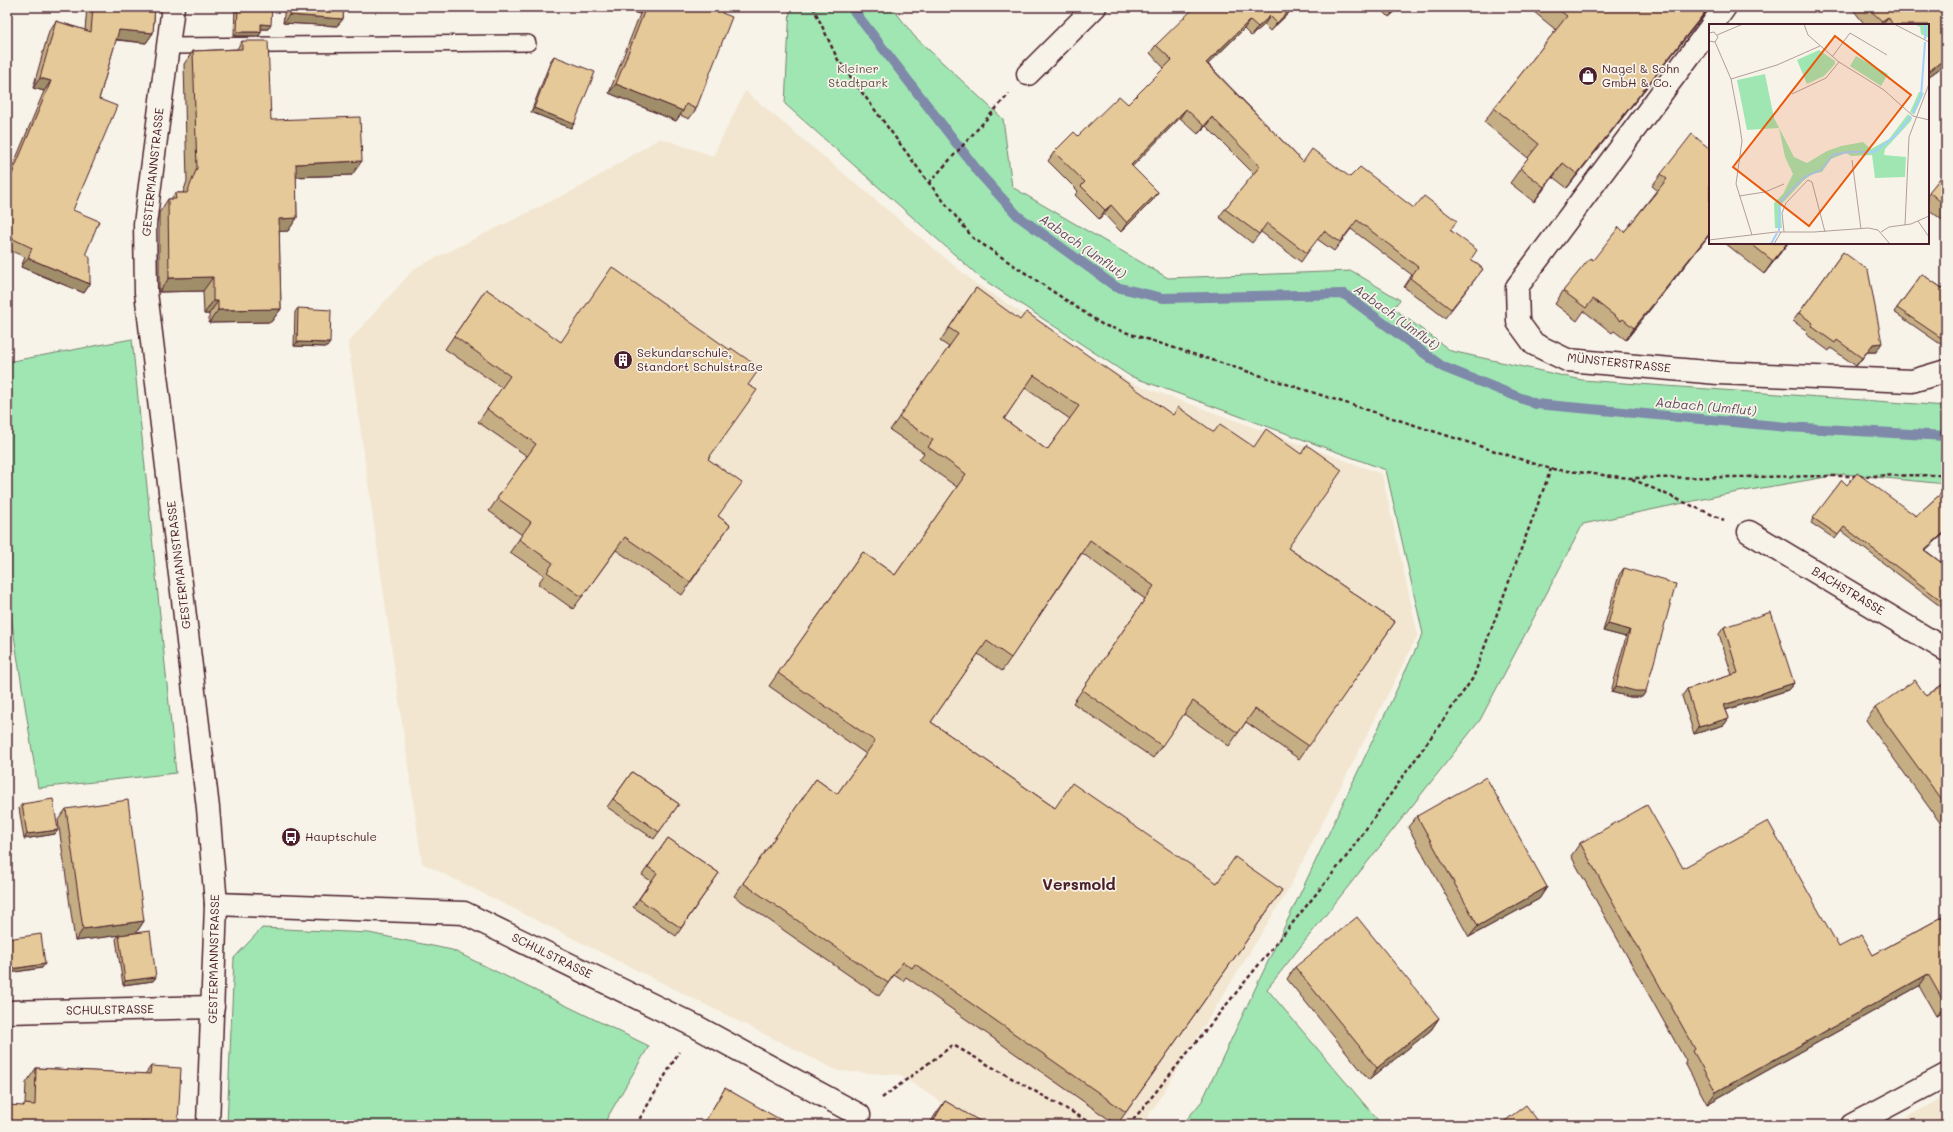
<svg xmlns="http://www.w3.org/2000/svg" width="1953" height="1132" font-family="Mali,sans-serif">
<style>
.built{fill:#f2e6d0}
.green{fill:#a0e6b2;stroke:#75826e}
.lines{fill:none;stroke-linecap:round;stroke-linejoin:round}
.stream{stroke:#7f89a9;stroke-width:10}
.lane-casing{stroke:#4a1f2b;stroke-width:18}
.street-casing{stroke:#4a1f2b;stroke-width:25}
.path{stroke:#4a1f2b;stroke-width:2.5;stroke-dasharray:4 3;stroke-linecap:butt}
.lane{stroke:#f7f3e8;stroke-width:15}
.street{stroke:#f7f3e8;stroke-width:22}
.wall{fill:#c5ad84;stroke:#4a1f2b;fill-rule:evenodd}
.shaded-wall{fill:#a08d6b;stroke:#4a1f2b}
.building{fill:#e5c999;stroke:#4a1f2b;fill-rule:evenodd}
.labels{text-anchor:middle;stroke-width:3.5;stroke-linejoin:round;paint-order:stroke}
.park-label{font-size:12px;fill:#60514d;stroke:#f7f3e8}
.poi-label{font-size:12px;fill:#4a1f2b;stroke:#f7f3e8;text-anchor:start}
.street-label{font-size:12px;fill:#4a1f2b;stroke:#f7f3e8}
.water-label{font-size:13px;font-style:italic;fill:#604b60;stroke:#f7f3e8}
.district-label{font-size:16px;font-weight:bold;fill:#4a1f2b;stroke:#f7f3e8}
.inset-river{fill:none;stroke:#a2cffd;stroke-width:2}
.inset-road{fill:none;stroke:#b29e9c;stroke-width:1}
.view{fill:#e8590c;fill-opacity:0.15;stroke:#e8590c;stroke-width:2}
.inset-edge{fill:none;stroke:#4a1f2b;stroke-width:2}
</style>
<rect width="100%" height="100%" fill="#f7f3e8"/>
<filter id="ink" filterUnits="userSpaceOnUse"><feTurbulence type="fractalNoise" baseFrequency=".025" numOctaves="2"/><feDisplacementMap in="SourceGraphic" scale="8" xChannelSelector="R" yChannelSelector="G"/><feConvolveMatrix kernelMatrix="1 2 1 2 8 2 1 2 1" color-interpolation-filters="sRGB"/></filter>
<g filter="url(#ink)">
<g class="built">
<polygon points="745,91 975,283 1130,382 1382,474 1418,635 1287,892 1143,1125 975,1125 900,1075 838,1071 422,863 348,342 415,268 582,186 660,138 713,156"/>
<polygon points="1946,1096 1946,1125 1892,1125"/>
</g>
<g class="green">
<polygon points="790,7 892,7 914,36 1003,119 1012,187 1168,278 1352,271 1400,300 1393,308 1451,351 1582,380 1946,406 1946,484 1844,474 1727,494 1583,524 1480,720 1267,989 1382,1125 1182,1125 1202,1101 1423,634 1386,470 1130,376 981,278 785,104"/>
<polygon points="132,339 176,773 38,788 7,591 7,362"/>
<polygon points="262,928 369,933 452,950 649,1046 603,1125 227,1125 234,958"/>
</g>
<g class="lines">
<polyline class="stream" points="851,7 981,175 1018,216 1116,287 1163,298 1344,294 1443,367 1536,404 1787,427 1946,436"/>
<g class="lane-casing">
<polyline id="lane" points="168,46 528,43"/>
</g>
<g class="street-casing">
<g id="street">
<polyline points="173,7 145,224 146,292 208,808 216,904 208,1125"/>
<polyline points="1712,25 1725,7"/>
<polyline points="1710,28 1517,287 1518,322 1534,344 1567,360 1718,373 1912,381 1946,371"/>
<polyline points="1028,74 1095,7"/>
<polyline points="1749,532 1946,650"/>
<polyline points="216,904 464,913 695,1026 859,1115"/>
<polyline points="7,1012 213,1007"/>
<polyline points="1852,1125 1946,1075"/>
</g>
</g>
<g class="path">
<polyline points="813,7 838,60 929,183 973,238 1103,325 1551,469 1629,478 1946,475"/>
<polyline points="929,183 1009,94"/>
<polyline points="1632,479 1724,520"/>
<polyline points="882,1098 953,1045 1095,1125"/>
<polyline points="636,1125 679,1052"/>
<polyline points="1129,1125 1346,857 1473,678 1551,469"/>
</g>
<use href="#lane" class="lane"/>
<use href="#street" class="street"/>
</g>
<g class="wall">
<polygon points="87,7 155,7 153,33 146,43 116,40 99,99 73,210 86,253 90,284 84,293 21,267 25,257 7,249 7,180 44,91 33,88 49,31 56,21 85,30"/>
<polygon points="235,7 272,7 268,29 261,29 261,32 259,36 234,36"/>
<polygon points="285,7 344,7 343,19 337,26 283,23"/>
<polygon points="615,7 724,7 722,13 696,109 689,119 680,115 676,121 609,93 640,14"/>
<polygon points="1295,7 1270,31 1264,25 1251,36 1244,29 1208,64 1303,162 1350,177 1414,208 1451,230 1471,259 1483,269 1445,318 1404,287 1412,275 1351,229 1334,251 1317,239 1301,262 1261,232 1252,243 1219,217 1225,209 1254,174 1206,126 1198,134 1180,118 1132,166 1158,192 1152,201 1121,232 1104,214 1099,219 1075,195 1078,191 1048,161 1054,152 1128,104 1164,68 1150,53 1156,45"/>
<polygon points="1379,7 1400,7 1389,17"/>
<polygon points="1528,7 1710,7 1567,188 1553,177 1534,202 1510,183 1528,158 1484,122 1494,108 1556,30"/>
<polygon points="1851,7 1946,7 1946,64 1928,77 1928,25 1866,25 1862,21"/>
<polygon points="242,41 271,120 352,175 296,177 297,218 288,231 279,231 281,309 271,322 209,323 209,314 204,314 203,291 159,292 159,213 168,199 171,199 175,193 183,193 187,181 184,64 193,51 237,49"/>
<polygon points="554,56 574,124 571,128 531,112 551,60"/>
<polygon points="1710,149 1710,234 1626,340 1614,331 1612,333 1584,311 1577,321 1555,304 1563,291 1593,260 1624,232 1657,190 1652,186 1661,174"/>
<polygon points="1946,171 1946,223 1928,209 1928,194"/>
<polygon points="1725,243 1788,243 1764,274"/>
<polygon points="1843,252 1876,352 1867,352 1856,366 1831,348 1829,351 1806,334 1807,331 1793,321"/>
<polygon points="1922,274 1946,291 1946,348 1894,312"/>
<path d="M 976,288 L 1288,548 L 1395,622 L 1299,759 L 1246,722 L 1229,746 L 1184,714 L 1153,758 L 1073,703 L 1145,599 L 1082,553 L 1002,671 L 978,654 L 931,722 L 1055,808 L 1217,883 L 1282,890 L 1117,1125 L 906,977 L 903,981 L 894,975 L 879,996 L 734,896 L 816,779 L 837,794 L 866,754 L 769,686 L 863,552 L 895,575 L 957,487 L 919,460 L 924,453 L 890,430 L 949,347 L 940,341 ZM 1025,388 L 1070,419 L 1047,450 L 1004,419 Z"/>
<polygon points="486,289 560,342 748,385 708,459 718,516 730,525 682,595 616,550 573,609 538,584 544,575 510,552 522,535 489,511 527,456 478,422 502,388 445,349"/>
<polygon points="298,308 327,347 294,346 295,312"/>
<polygon points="1842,480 1847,485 1916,516 1946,489 1946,532 1925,550 1946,566 1946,606 1944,609 1841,531 1835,539 1811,523"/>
<polygon points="1624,568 1646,691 1642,697 1630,697 1611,692 1626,637 1603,631 1619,575"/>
<polygon points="1724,627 1794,683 1788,690 1726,710 1729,718 1724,725 1694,734 1682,696 1687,689 1732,675 1719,634"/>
<polygon points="1946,682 1946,831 1866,720 1875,708 1926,696"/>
<polygon points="632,772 679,804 654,839 607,807"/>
<polygon points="22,804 58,830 55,834 24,839 19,808"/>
<polygon points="66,809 144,921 136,933 75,941 58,820"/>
<polygon points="1417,816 1547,887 1539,899 1469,937 1408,827"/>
<polygon points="668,838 719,873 676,936 633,907 651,881 642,875"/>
<polygon points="1580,843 1683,868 1839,947 1873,955 1946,915 1946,1011 1936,1016 1919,986 1707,1104 1685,1063 1686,1061 1571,856"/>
<polygon points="119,935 156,977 153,981 123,985 116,939"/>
<polygon points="7,939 42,968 8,973 7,964"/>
<polygon points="1295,967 1439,1018 1431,1030 1369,1080 1287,979"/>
<polygon points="151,1066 177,1125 23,1106 24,1104 25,1104 26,1083 36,1068 145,1074"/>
<polygon points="725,1088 787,1125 703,1125"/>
<polygon points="945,1101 985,1125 929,1125 935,1115"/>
</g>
<g class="shaded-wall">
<polygon points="615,7 645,7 640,14"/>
<polygon points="1292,7 1295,7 1270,31 1277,23"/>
<polygon points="1398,7 1400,7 1389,17 1392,13"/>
<polygon points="1709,7 1710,7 1567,188 1577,174"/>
<polygon points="289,15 343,19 337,26 283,23"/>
<polygon points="1270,16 1264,25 1251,36 1258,27"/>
<polygon points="1888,17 1882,25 1879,25 1882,21"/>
<polygon points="1250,20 1244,29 1200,72 1206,63"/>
<polygon points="261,24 271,25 268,29 258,29"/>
<polygon points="119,30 153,33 146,43 112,39"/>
<polygon points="237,32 261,32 259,36 234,36"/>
<polygon points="1946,58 1946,64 1928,77 1928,72"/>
<polygon points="40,78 51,81 44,91 33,88"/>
<polygon points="616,84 683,111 676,121 609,93"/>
<polygon points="534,108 574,124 571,128 531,112"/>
<polygon points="1186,109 1180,118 1125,174 1131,165"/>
<polygon points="1212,117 1206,126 1198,134 1204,126"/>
<polygon points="362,161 352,175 287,177 296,164"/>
<polygon points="1563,163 1553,177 1534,202 1544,187"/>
<polygon points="1158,192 1152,201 1121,232 1127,223"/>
<polygon points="1111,205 1104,214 1099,219 1105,210"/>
<polygon points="297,218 288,231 270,232 279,219"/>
<polygon points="1710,233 1710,234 1626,340 1634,328"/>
<polygon points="1787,243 1788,243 1764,274 1773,261"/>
<polygon points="28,258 90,284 84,293 21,267"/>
<polygon points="213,277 203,291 159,292 169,278"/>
<polygon points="213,301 218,301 209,314 204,314"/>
<polygon points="281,309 271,322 209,323 218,310"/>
<polygon points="297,342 330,343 327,347 294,346"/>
<polygon points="1882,343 1876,352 1867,352 1856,366 1873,344"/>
<polygon points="1946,531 1946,532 1921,554 1924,550"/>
<polygon points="1608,624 1630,630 1626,637 1603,631"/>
<polygon points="1794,683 1788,690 1719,712 1724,705"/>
<polygon points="1616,686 1646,691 1642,697 1630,697 1611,692"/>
<polygon points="1729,718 1724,725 1694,734 1699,727"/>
<polygon points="58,830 55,834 24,839 27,834"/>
<polygon points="1547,887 1539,899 1469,937 1478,926"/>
<polygon points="144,921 136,933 75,941 83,929"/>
<polygon points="45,964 42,968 8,973 11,969"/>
<polygon points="1928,974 1919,986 1707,1104 1716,1092"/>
<polygon points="156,977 153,981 123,985 125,981"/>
<polygon points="1946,1003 1946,1011 1936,1016 1945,1004"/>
<polygon points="1439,1018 1431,1030 1369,1080 1377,1068"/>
<polygon points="141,1121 178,1123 177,1125 138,1125"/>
</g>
<g class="building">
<polygon points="93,7 155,7 153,33 119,30 99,99 117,106 73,210 99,221 86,253 90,258 90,284 28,258 32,248 7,236 7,186 51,81 40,78 56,21 91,32"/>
<polygon points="238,7 272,7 271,25 261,24 261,32 237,32"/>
<polygon points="290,7 344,7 343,19 289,15"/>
<polygon points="646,7 724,7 722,13 732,17 696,109 686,104 683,111 616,84"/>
<polygon points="1195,7 1292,7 1277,23 1270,16 1258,27 1250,20 1206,63 1303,162 1312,149 1350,177 1360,167 1414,208 1424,196 1457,221 1450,230 1477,250 1471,259 1483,269 1451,309 1410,278 1418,267 1357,220 1340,242 1324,231 1307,253 1267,223 1259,234 1225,209 1260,166 1212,117 1204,126 1186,109 1131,165 1158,192 1127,223 1111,205 1105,210 1081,186 1085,182 1054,152 1074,132 1078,136 1119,96 1128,104 1172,60 1156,45"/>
<polygon points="1386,7 1398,7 1392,13"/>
<polygon points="1555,7 1709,7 1577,174 1563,163 1544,187 1520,168 1539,144 1494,108 1567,16"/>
<polygon points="1868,7 1946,7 1946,58 1928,72 1928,25 1893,25 1888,17 1882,21 1870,10"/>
<polygon points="242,41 268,41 271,120 360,117 362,161 296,164 297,218 279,219 281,309 218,310 218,301 213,301 213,277 169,278 168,199 176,199 175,193 187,193 197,168 193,51 242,49"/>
<polygon points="554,56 595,72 574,124 534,108"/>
<polygon points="1692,134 1710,149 1710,233 1634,328 1623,319 1621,321 1593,299 1586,308 1563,291 1590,258 1593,260 1619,227 1624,232 1667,179 1661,174"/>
<polygon points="1946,171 1946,206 1929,192"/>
<polygon points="1750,243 1787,243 1773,261"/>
<polygon points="1843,252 1868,270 1882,343 1873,344 1862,358 1837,340 1835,343 1811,326 1813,323 1799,313"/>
<polygon points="612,267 730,350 731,348 760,368 748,385 757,390 708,459 742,483 718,516 730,525 690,582 625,537 582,597 547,572 553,563 519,539 531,522 497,498 536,444 487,409 510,376 454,336 486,289 561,342"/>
<polygon points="1922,274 1946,291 1946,341 1897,308"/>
<path d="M 976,288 L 1020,320 L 1026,312 L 1173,415 L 1178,407 L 1214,432 L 1220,424 L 1254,447 L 1266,429 L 1301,454 L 1307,445 L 1342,470 L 1288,548 L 1395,622 L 1309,746 L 1255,709 L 1238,733 L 1193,701 L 1162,746 L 1082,690 L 1154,586 L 1090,540 L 1011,658 L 987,641 L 931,722 L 1055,808 L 1072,783 L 1217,883 L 1235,857 L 1282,890 L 1126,1112 L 915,964 L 912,968 L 903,962 L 888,983 L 743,883 L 816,779 L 837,794 L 875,741 L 778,673 L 863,552 L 895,575 L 966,474 L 928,447 L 933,440 L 899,417 L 958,334 L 949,328 ZM 1034,375 L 1079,406 L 1047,450 L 1004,419 Z"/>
<polygon points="298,308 331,310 330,343 297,342"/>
<polygon points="1857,473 1916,516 1946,489 1946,531 1924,550 1946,566 1946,604 1844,527 1838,535 1813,518 1842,480 1847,485"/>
<polygon points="1624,568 1666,580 1666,582 1676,584 1646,691 1635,691 1616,686 1630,630 1608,624"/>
<polygon points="1771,612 1794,683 1724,705 1729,718 1699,727 1687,689 1738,673 1724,627"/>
<polygon points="1915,680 1926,696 1946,682 1946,806 1875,708"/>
<polygon points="632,772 679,804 659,832 613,799"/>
<polygon points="1486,777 1547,887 1478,926 1417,816"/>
<polygon points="53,799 58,830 27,834 22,804"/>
<polygon points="128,800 144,921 83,929 66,809"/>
<polygon points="1647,805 1683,868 1768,821 1839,947 1862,935 1873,955 1946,915 1946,1003 1945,1004 1928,974 1716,1092 1693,1051 1695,1049 1580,843"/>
<polygon points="668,838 719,873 681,928 639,899 657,873 648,867"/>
<polygon points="1357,917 1439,1018 1377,1068 1295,967"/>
<polygon points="150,931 156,977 125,981 119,935"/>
<polygon points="41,934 45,964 11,969 7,939"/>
<polygon points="151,1066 181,1068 178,1123 141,1121 141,1125 7,1125 7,1105 24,1106 24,1104 35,1105 36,1068 150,1074"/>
<polygon points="725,1088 788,1124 787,1125 703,1125"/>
<polygon points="945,1101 985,1124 985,1125 931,1125"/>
<polygon points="1526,1105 1541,1125 1504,1125 1502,1123"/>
</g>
</g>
<defs>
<g id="shop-disc" transform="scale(1)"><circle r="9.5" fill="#4a1f2b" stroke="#f7f3e8"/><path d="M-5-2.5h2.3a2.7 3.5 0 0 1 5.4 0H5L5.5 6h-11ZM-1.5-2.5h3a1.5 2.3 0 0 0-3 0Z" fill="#fff"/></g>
<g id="building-disc" transform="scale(1)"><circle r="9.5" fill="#4a1f2b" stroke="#f7f3e8"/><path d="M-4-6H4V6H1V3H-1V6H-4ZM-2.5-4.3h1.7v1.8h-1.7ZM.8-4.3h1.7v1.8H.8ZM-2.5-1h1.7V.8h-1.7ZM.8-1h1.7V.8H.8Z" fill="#fff"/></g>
<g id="bus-disc" transform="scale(1)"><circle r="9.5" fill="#4a1f2b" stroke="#f7f3e8"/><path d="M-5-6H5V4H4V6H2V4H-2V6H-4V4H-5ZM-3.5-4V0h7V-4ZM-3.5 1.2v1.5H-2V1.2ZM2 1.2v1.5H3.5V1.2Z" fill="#fff"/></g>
</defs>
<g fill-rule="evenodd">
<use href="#shop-disc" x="1588" y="76"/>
<use href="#building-disc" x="623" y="360"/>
<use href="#bus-disc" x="291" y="837"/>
</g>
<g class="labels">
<g class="park-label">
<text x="858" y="73">Kleiner<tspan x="858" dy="14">Stadtpark</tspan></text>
</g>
<g class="poi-label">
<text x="1602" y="73">Nagel &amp; Sohn<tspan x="1602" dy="14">GmbH &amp; Co.</tspan></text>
<text x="637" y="357">Sekundarschule,<tspan x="637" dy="14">Standort Schulstraße</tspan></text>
<text x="305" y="841">Hauptschule</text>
</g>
<g class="street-label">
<text transform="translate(153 172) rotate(-84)" y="4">GESTERMANNSTRASSE</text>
<text transform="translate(1619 363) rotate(6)" y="4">MÜNSTERSTRASSE</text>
<text transform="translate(179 565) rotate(-97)" y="4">GESTERMANNSTRASSE</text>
<text transform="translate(1848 591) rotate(31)" y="4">BACHSTRASSE</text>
<text transform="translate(552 956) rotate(26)" y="4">SCHULSTRASSE</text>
<text transform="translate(214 959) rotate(-89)" y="4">GESTERMANNSTRASSE</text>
<text transform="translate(110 1010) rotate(-1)" y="4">SCHULSTRASSE</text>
</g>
<g class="water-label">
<text transform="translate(1083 246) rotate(35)" y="5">Aabach (Umflut)</text>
<text transform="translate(1397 317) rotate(36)" y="5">Aabach (Umflut)</text>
<text transform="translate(1706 406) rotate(5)" y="5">Aabach (Umflut)</text>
</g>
<g class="district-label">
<text x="1079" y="890">Versmold</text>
</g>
</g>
<g transform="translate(1709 24)">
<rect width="220" height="220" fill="#f7f3e8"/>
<path d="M 205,0 L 219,0 L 220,14 L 212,10 L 211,3 ZM 110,26 L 126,37 L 126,40 L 115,52 L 98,60 L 88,36 ZM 147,32 L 179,50 L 172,62 L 141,42 ZM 56,50 L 65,94 L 85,133 L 98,139 L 118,127 L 132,122 L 154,118 L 162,125 L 180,115 L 199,90 L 203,94 L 202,97 L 176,125 L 175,131 L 197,133 L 196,153 L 166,154 L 163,131 L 142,132 L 137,129 L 122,135 L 113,148 L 103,150 L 94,157 L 71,182 L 73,204 L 66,204 L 65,179 L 74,170 L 84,150 L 76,133 L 70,104 L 38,106 L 28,56 ZM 210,68 L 215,69 L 205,91 L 201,88 Z" fill="#a0e6b2"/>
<path class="inset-river" d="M 216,0 L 216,15M 204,89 L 212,72 L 216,18M 70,207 L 71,178 L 95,153 L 112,146 L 124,131 L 139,128 L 165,128 L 186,112 L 202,92M 62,220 L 68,209"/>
<path class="inset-road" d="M 95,0 L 99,11 L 130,38 L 175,66 L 204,92 L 220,96M 185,0 L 220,18M 0,9 L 5,8 L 9,13 L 6,18 L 0,17M 8,11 L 34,0M 6,18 L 22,55 L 30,97 L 33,117 L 27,160 L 43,211M 123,33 L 141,9 L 178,31M 22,55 L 68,41 L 111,22M 83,70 L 117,54 L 130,38M 143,136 L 152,205M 30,172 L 56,168 L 75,160M 209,197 L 220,213M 196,201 L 200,113 L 220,60M 75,208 L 73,189 L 77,179 L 99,156 L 103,158 L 116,208M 172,208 L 180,203 L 202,200 L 220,192M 0,216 L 67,208 L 105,208 L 159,204 L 169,206 L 181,220M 65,220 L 72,208"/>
<path class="view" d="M 126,12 L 202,71 L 100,202 L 24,143 Z"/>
<rect width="220" height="220" class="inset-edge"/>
</g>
<rect width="1953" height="1132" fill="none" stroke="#f7f3e8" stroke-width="24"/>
<rect x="12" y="12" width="1929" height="1108" fill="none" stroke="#4a1f2b" stroke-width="1.5" filter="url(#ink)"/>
</svg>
